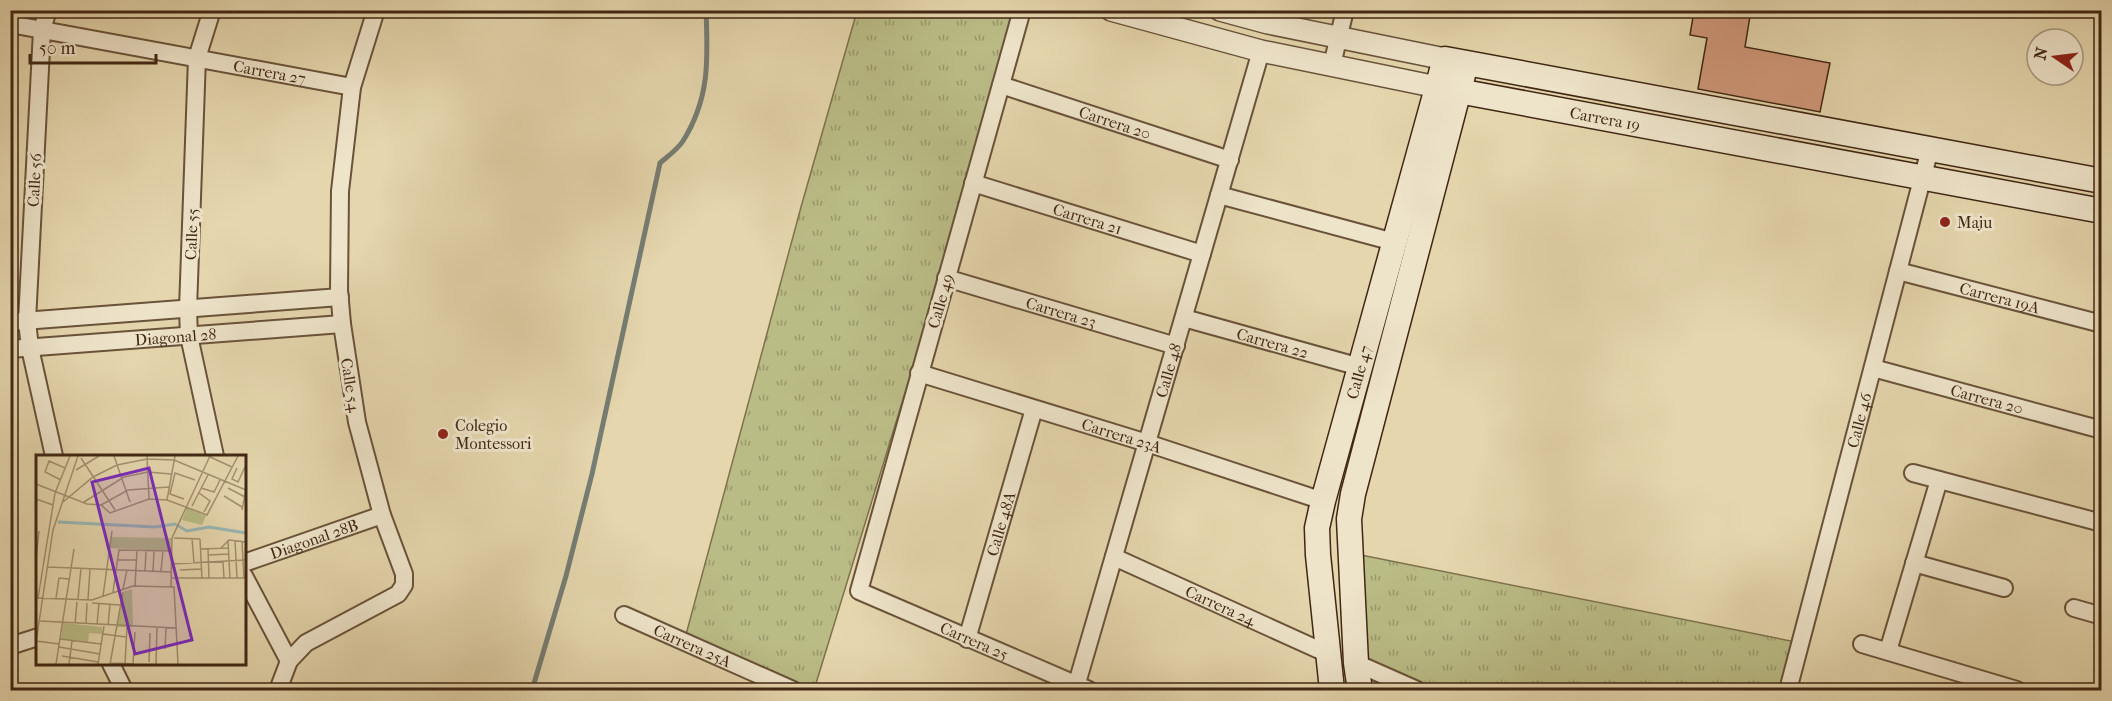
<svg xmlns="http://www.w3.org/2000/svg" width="2112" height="701" font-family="'IM FELL French Canon',serif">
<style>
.park{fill:url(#park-tufts);stroke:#7e724d;stroke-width:1.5}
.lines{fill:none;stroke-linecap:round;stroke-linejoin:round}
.stream{stroke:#767d74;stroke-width:5}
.building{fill:#d0987a;stroke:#412714;stroke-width:1.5}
.minor-casing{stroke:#6a533a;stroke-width:20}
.tertiary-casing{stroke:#6a533a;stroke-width:24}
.secondary-casing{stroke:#412714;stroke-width:27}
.minor{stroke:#eee4ca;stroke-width:16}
.tertiary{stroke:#eee4ca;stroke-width:21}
.secondary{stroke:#eee4ca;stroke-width:24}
.poi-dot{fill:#8f2418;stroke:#eee4ca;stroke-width:2}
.labels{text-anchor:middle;stroke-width:6;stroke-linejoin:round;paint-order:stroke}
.street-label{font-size:16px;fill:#412714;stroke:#eee4ca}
.poi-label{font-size:16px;fill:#412714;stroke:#eee4ca;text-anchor:start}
.inset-river{fill:none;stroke:#99b7b4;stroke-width:3}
.inset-road{fill:none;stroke:#a39070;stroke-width:1.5}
.view{fill:#7b2cbf;fill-opacity:0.15;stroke:#7b2cbf;stroke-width:3}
.inset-edge{fill:none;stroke:#412714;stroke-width:3}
</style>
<defs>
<pattern id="park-tufts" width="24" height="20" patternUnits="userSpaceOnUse" patternTransform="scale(1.5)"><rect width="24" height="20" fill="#babc86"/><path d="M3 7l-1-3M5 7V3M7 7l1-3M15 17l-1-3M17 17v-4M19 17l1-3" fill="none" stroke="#99996c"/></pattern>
</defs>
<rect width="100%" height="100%" fill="#e5d6ad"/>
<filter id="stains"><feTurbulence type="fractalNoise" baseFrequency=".00333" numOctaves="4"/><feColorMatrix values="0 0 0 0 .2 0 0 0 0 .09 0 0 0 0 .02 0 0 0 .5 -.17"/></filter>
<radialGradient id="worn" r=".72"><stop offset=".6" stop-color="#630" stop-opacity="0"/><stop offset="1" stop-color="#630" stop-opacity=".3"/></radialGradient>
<g class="park">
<polygon points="857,11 1022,11 814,690 793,690 684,642 801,207"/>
<polygon points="1351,553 1801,643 1788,690 1420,690 1356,663"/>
</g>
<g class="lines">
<path class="stream" d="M 532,690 L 566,576 L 592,474 L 660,163 C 667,157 678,149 683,141 C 710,98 708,59 706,10"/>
</g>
<polygon class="building" points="1711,10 1751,10 1745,47 1830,63 1820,112 1698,89 1707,38 1690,35 1694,11 1710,14"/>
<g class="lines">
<g class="minor-casing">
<g id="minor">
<polyline points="48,10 42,30 27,321 30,348 54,456"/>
<polyline points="212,10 197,58 188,309 189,336 215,456"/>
<path id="s1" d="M 1022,10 L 859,591 L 1089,690"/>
<path id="s2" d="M 10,24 L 352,87"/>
<polyline points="1170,26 1174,10"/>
<polyline points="1332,65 1345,10"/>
<path id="s3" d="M 1001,85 L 1230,160"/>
<path id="s4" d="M 973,183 L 1202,254"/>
<polyline points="1219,195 1394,242"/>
<path id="s5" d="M 1898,271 L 2102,324"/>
<path id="s6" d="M 946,278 L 1176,346"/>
<path id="s7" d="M 1184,318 L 1360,367"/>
<polyline points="10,322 340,297"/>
<path id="s8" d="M 10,349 L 342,324"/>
<path id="s9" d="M 1873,368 L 2102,430"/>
<path id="s10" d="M 919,373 L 1147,443 L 1323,501"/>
<polyline points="1913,473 2102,523"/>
<path id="s11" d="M 1114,557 L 1328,654"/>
<path id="s12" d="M 244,563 L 382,515"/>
<polyline points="1914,563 2004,588"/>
<polyline points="244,576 289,661"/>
<polyline points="2074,608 2102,616"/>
<path id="s13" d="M 624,615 L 793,690"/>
<path id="s14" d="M 967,639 L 1034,409"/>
<polyline points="1862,644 2017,690"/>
<polyline points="10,646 38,637"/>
<polyline points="1888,651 1939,480"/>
<polyline points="1356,663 1417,690"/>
<polyline points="111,664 124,690"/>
<polyline points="278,690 289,661 306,643 398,594 404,585 404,574 382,515 357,422 342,324 339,290 340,191 352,87 376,10"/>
<path id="s15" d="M 1075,690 L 1261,51"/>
<path id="s16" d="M 1788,690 L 1930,149"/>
</g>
</g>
<g class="tertiary-casing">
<g id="tertiary">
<polyline points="1111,10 1261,51 1437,87"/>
<polyline points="1220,10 1268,23 1445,59"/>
</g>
</g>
<g class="secondary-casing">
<g id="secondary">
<path id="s17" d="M 1437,87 L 2102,211"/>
<path id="s18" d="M 1332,690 L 1318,555 L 1317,528 L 1323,501 L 1445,59 L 2102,181"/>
<polyline points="1360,690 1356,663 1349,519 1353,494 1463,75"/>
</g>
</g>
<use href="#minor" class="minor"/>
<use href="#tertiary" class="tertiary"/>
<use href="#secondary" class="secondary"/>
</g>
<g class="poi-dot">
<circle cx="1945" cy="222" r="6"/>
<circle cx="443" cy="434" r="6"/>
</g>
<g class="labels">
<g class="street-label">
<text dy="6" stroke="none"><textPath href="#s2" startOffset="264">Carrera 27</textPath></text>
<text dy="6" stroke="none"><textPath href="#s17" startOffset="171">Carrera 19</textPath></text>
<text dy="6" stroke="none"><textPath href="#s3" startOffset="120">Carrera 20</textPath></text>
<text transform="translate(34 180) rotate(-87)" y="6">Calle 56</text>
<text dy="6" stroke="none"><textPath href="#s4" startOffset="120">Carrera 21</textPath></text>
<text transform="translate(191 234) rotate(-88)" y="6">Calle 55</text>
<text dy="6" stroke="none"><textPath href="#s5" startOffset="105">Carrera 19A</textPath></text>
<text transform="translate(940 301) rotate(-74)" y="6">Calle 49</text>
<text dy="6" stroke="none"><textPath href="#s6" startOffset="120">Carrera 23</textPath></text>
<text dy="6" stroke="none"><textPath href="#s8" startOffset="166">Diagonal 28</textPath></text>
<text dy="6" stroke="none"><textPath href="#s7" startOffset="92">Carrera 22</textPath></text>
<text dy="6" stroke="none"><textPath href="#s15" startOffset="333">Calle 48</textPath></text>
<text dy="6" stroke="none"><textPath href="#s18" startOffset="324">Calle 47</textPath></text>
<text transform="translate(351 385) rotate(81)" y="6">Calle 54</text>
<text dy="6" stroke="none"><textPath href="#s9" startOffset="118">Carrera 20</textPath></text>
<text dy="6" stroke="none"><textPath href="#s16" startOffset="279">Calle 46</textPath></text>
<text dy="6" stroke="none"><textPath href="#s10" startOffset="212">Carrera 23A</textPath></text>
<text dy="6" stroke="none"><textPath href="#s14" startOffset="120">Calle 48A</textPath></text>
<text dy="6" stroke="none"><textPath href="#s12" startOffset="74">Diagonal 28B</textPath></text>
<text dy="6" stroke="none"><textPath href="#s11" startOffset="117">Carrera 24</textPath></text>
<text dy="6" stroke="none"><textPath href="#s1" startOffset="729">Carrera 25</textPath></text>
<text dy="6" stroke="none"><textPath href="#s13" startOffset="75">Carrera 25A</textPath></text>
</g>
<g class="poi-label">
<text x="1957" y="228">Maju</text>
<text x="455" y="431">Colegio<tspan x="455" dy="18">Montessori</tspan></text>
</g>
</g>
<g transform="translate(36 455)">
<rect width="210" height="210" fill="#e5d6ad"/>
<path d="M 151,53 L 170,61 L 166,70 L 146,65 ZM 75,82 L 136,83 L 135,96 L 73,93 ZM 96,134 L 97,172 L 81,172 L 87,137 ZM 27,168 L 66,172 L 66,179 L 53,178 L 52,187 L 25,184 Z" fill="#babc86"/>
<path class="inset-river" d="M 22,67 L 119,72 L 139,69 L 151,76 L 173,72 L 210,78"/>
<path class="inset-road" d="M 78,1 L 94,47M 111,1 L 113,44M 172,1 L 196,12M 45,3 L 79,55M 201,13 L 196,24 L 202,27 L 209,12M 40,15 L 63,1M 25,25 L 9,17 L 13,6 L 29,13M 0,29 L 51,49 L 65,50 L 74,58 L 113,44 L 131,45 L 171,60 L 202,1M 165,33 L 178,37 L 184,25M 192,33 L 209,42M 163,38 L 174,46 L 168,57M 188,41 L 206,52M 0,44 L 17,50M 148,44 L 134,39 L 139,18 L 159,25M 131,45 L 139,1M 27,47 L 57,22 L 81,10 L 111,4 L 138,5 L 210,35M 48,47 L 88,22 L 112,17 L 135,19M 65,50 L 92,35 L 133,32M 156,51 L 172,20M 206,55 L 210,34M 138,83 L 164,84M 156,83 L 158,108M 164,84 L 166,124M 192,85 L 194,124M 199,85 L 201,123M 206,87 L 208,123M 185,93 L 193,85 L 210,87M 164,94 L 193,93M 172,94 L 173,124M 172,100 L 193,99M 0,104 L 3,76M 81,105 L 101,105M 187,106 L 188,124M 135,109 L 210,105M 12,112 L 135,117M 144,115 L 165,114M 109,116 L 110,96M 117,116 L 118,96M 125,116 L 127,96M 135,123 L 210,123M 99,131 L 101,95M 135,132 L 136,83 L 174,1M 87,134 L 91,115M 77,137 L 83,95 L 135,96M 67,141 L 76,76M 0,143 L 56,145 L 97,131 L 138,132 L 142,209M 2,143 L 19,38 L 34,1M 20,143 L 23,123 L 33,124M 42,144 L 45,113M 52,145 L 54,114M 56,148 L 84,150M 4,166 L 140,173M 39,169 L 41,147M 50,169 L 51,148M 61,170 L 63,148M 72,171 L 74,149M 67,179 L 90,182M 24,184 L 65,189M 0,186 L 23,189M 0,187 L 17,75 L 42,1M 23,192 L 64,199M 129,194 L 130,173M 26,201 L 62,207M 113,207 L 114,178M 75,208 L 98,209M 20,209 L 38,94M 33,209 L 36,186M 62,209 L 68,171M 74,209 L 87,137M 89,209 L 91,172M 97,209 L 99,177M 120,209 L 121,173"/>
<path class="view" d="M 113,13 L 156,185 L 99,199 L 56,27 Z"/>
<rect width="210" height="210" class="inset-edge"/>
</g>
<rect width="2112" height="701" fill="none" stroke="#e5d6ad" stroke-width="36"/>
<rect x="12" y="12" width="2088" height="677" fill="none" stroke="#412714" stroke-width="3"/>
<rect x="18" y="18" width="2076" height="665" fill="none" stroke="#412714" stroke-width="1.5"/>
<g transform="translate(2055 57) rotate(284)"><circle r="28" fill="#eee4ca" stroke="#a99881" stroke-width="1.5"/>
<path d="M0-4.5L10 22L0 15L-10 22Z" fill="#8f2418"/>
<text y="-9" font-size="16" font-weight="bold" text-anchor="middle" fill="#412714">N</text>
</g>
<path d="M30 54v9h126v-9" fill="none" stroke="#412714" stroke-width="3"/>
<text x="39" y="54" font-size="18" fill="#412714" stroke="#eee4ca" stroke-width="4.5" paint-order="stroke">50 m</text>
<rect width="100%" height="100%" filter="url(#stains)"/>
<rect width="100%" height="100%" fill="url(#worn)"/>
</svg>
